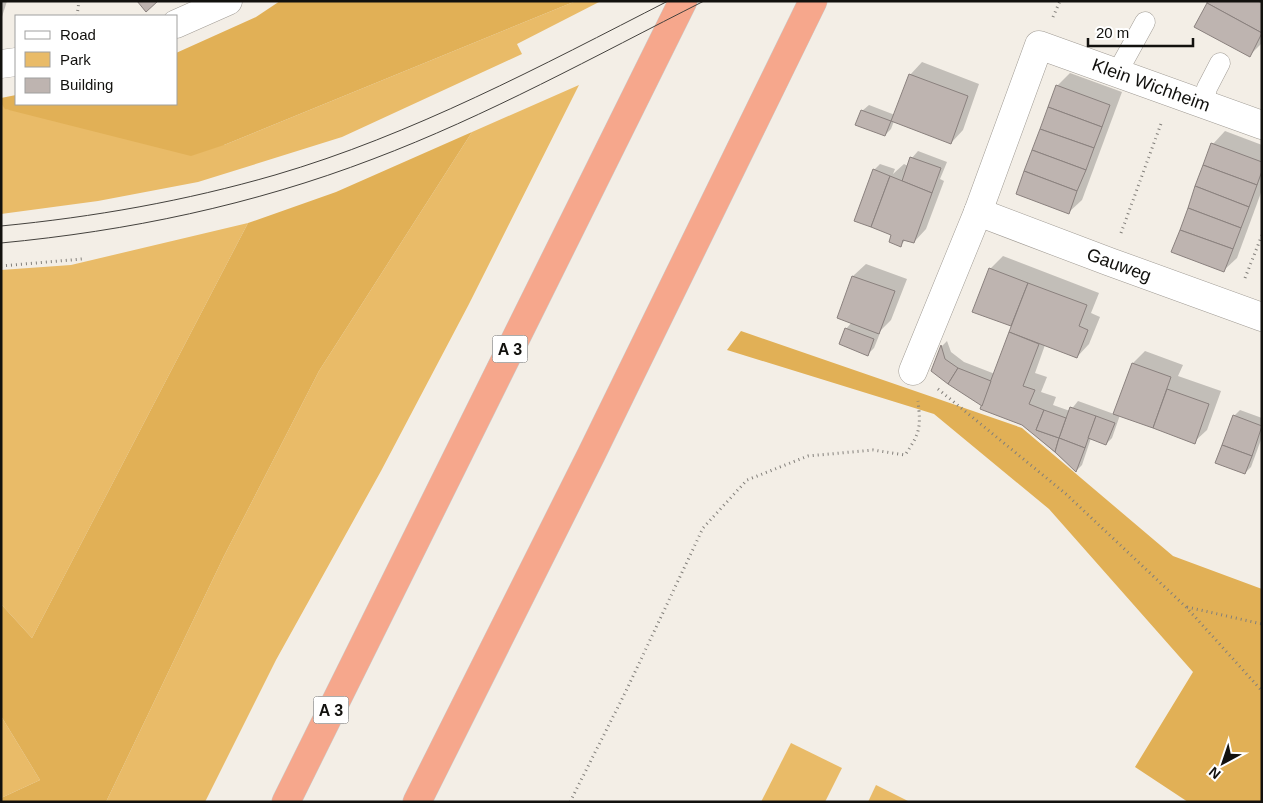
<svg xmlns="http://www.w3.org/2000/svg" width="1263" height="803" font-family="Arial,sans-serif">
<style>
.green{fill:#e9bb68}
.forest{fill:#e1b056}
.shadow{fill:#0003}
.building{fill:#beb4b0;stroke:#8a817e}
.lines{fill:none;stroke-linecap:round;stroke-linejoin:round}
.service-casing{stroke:#a09b94;stroke-width:21}
.minor-casing{stroke:#a09b94;stroke-width:29}
.motorway-casing{stroke:#cbcbca;stroke-width:29}
.path{stroke:#827f7a;stroke-width:3;stroke-dasharray:1 4;stroke-linecap:butt}
.service{stroke:#fff;stroke-width:20}
.minor{stroke:#fff;stroke-width:28}
.motorway{stroke:#f6a78c;stroke-width:28}
.tram{stroke:#44423e;stroke-width:1}
.labels{text-anchor:middle;stroke-width:4.5;stroke-linejoin:round;paint-order:stroke}
.shield{fill:#fff;stroke:#595856;stroke-width:1}
.shield-label{font-size:16px;font-weight:bold;fill:#12110e}
.street-label{font-size:18px;fill:#12110e;stroke:#fff}
</style>
<rect width="100%" height="100%" fill="#f3eee6"/>
<g class="green">
<polygon points="576,1 601,1 517,44 522,54 342,137 198,182 98,201 1,214 1,104 6,109 224,145"/>
<polygon points="579,85 469,304 381,471 276,660 205,802 106,802 224,556 319,371 472,132"/>
<polygon points="248,223 32,638 1,604 1,270 71,265"/>
<polygon points="1,716 40,780 1,798"/>
<polygon points="791,743 842,768 825,802 761,802"/>
<polygon points="876,785 910,802 868,802"/>
</g>
<g class="forest">
<polygon points="280,1 576,1 224,145 191,156 5,109 1,104 1,98 16,95 16,104 176,104 176,53 256,17"/>
<polygon points="472,132 319,371 224,556 106,802 1,802 1,798 40,780 1,716 1,604 32,638 248,223 336,192"/>
<polygon points="741,331 1022,428 1173,556 1262,589 1262,802 1188,802 1135,767 1193,672 1049,509 934,414 727,350"/>
</g>
<g class="shadow">
<polygon points="1,1 7,1 1,20"/>
<polygon points="1209,1 1262,1 1262,43 1250,55"/>
<polygon points="922,62 979,84 963,130 951,143 894,121 891,129 885,135 862,111 869,105 895,115 910,75"/>
<polygon points="1070,73 1122,92 1082,200 1069,212 1057,86"/>
<polygon points="1225,131 1262,145 1262,190 1237,258 1224,270 1213,144"/>
<polygon points="918,151 947,162 940,179 944,181 926,229 914,242 906,239 901,245 893,234 874,170 880,164 895,169 893,174 904,164 908,166 912,158"/>
<polygon points="1003,256 1099,293 1091,313 1100,317 1089,344 1077,357 1045,345 1035,373 1047,377 1041,392 1056,397 1053,405 1070,411 1078,401 1114,414 1133,363 1145,351 1183,365 1178,376 1221,391 1207,430 1194,442 1120,415 1112,438 1106,444 1091,438 1082,465 1076,471 1022,424 933,371 942,346 947,341 951,352 964,362 995,374 1013,326 974,311 990,269"/>
<polygon points="866,264 907,279 891,320 878,333 880,333 874,348 868,354 846,329 852,322 839,317 853,276"/>
<polygon points="1240,410 1262,418 1262,437 1251,467 1245,473 1234,416"/>
</g>
<g class="building">
<polygon points="137,1 158,1 146,12"/>
<polygon points="1207,1 1258,1 1262,3 1262,33 1207,3"/>
<polygon points="1207,3 1262,33 1250,57 1194,27"/>
<polygon points="909,74 968,96 951,144 891,121"/>
<polygon points="1056,85 1110,105 1102,127 1048,107"/>
<polygon points="1048,107 1102,127 1094,148 1040,129"/>
<polygon points="861,110 891,121 885,136 855,125"/>
<polygon points="1040,129 1094,148 1086,170 1032,150"/>
<polygon points="1211,143 1262,162 1262,171 1257,185 1203,165"/>
<polygon points="1032,150 1086,170 1077,191 1024,171"/>
<polygon points="910,157 941,168 932,193 902,181"/>
<polygon points="1203,165 1257,185 1249,207 1195,186"/>
<polygon points="873,169 890,176 871,227 854,221"/>
<polygon points="1024,171 1077,191 1069,214 1016,194"/>
<polygon points="890,176 932,193 914,243 903,240 901,247 889,242 891,235 871,227"/>
<polygon points="1195,186 1249,207 1241,228 1188,208"/>
<polygon points="1188,208 1241,228 1233,249 1180,230"/>
<polygon points="1180,230 1233,249 1224,272 1171,252"/>
<polygon points="989,268 1028,283 1011,326 972,312"/>
<polygon points="852,276 895,291 879,334 837,318"/>
<polygon points="1028,283 1087,305 1079,326 1088,330 1077,358 1009,332"/>
<polygon points="845,328 874,339 868,356 839,344"/>
<polygon points="1009,332 1039,344 1023,386 1035,390 1029,404 1044,410 1036,430 1059,438 1055,452 1022,425 980,409"/>
<polygon points="941,345 945,359 958,368 948,384 931,371"/>
<polygon points="1132,363 1171,377 1153,428 1113,414"/>
<polygon points="958,368 991,381 982,406 948,384"/>
<polygon points="1167,389 1209,404 1195,444 1153,428"/>
<polygon points="1070,407 1096,416 1085,448 1059,438"/>
<polygon points="1044,410 1066,418 1059,438 1036,430"/>
<polygon points="1233,415 1262,426 1252,456 1222,445"/>
<polygon points="1096,416 1115,423 1106,445 1088,438"/>
<polygon points="1059,438 1085,448 1076,472 1055,452"/>
<polygon points="1222,445 1252,456 1245,474 1215,463"/>
</g>
<g class="lines">
<g class="service-casing">
<g id="service">
<polyline points="1120,74 1123,62 1145,22"/>
<polyline points="1203,104 1207,88 1220,63"/>
</g>
</g>
<g class="minor-casing">
<g id="minor">
<polyline points="176,24 228,1"/>
<polyline points="1,64 16,62"/>
<polyline points="978,212 1110,262 1262,317"/>
<polyline points="913,371 978,212 1039,45 1262,125"/>
</g>
</g>
<g class="motorway-casing">
<g id="motorway">
<polyline points="286,802 683,1"/>
<polyline points="417,802 591,455 813,1"/>
</g>
</g>
<g class="path">
<polyline points="77,16 79,1"/>
<polyline points="1053,17 1060,1"/>
<polyline points="1121,233 1162,121"/>
<polyline points="1,266 82,259"/>
<polyline points="1245,278 1262,235"/>
<polyline points="938,389 1066,494 1186,607 1262,691"/>
<polyline points="1187,607 1262,624"/>
<path d="M 570,802 L 626,691 L 703,528 L 747,480 L 808,456 L 873,450 L 905,455 C 920,433 921,428 918,401"/>
</g>
<use href="#service" class="service"/>
<use href="#minor" class="minor"/>
<use href="#motorway" class="motorway"/>
<g class="tram">
<path d="M 1,226 C 94,217 185,201 275,175 C 412,135 541,66 668,1"/>
<path d="M 1,243 C 128,231 253,205 373,159 C 487,116 595,56 704,1"/>
</g>
</g>
<g class="labels">
<g class="shield">
<rect x="492.5" y="335.5" width="35" height="27" rx="4"/>
<rect x="313.5" y="696.5" width="35" height="27" rx="4"/>
</g>
<g class="shield-label">
<text x="510" y="355">A 3</text>
<text x="331" y="716">A 3</text>
</g>
<g class="street-label">
<text transform="translate(1151 85) rotate(20)" y="6">Klein Wichheim</text>
<text transform="translate(1119 265) rotate(20)" y="6">Gauweg</text>
</g>
</g>
<rect width="1263" height="803" fill="none" stroke="#12110e" stroke-width="5"/>
<rect x="15" y="15" width="162" height="90" fill="#ffffff" stroke="#a0a09f"/>
<rect x="25" y="31" width="25" height="8" fill="#ffffff" stroke="#a0a09f"/>
<text x="60" y="40" font-size="15" fill="#12110e">Road</text>
<rect x="25" y="52" width="25" height="15" fill="#e9bb68" stroke="#a0a09f"/>
<text x="60" y="65" font-size="15" fill="#12110e">Park</text>
<rect x="25" y="78" width="25" height="15" fill="#beb4b0" stroke="#a0a09f"/>
<text x="60" y="90" font-size="15" fill="#12110e">Building</text>
<g transform="translate(1223 763) rotate(220)" stroke="#ffffff" stroke-width="4" paint-order="stroke">
<path d="M0-4L9 19L0 12L-9 19Z" fill="#12110e"/>
<text y="-8" font-size="14" font-weight="bold" text-anchor="middle" fill="#12110e">N</text>
</g>
<path d="M1088 38v8h105v-8" fill="none" stroke="#12110e" stroke-width="2.5"/>
<text x="1096" y="38" font-size="15" fill="#12110e" stroke="#ffffff" stroke-width="4" paint-order="stroke">20 m</text>
</svg>
